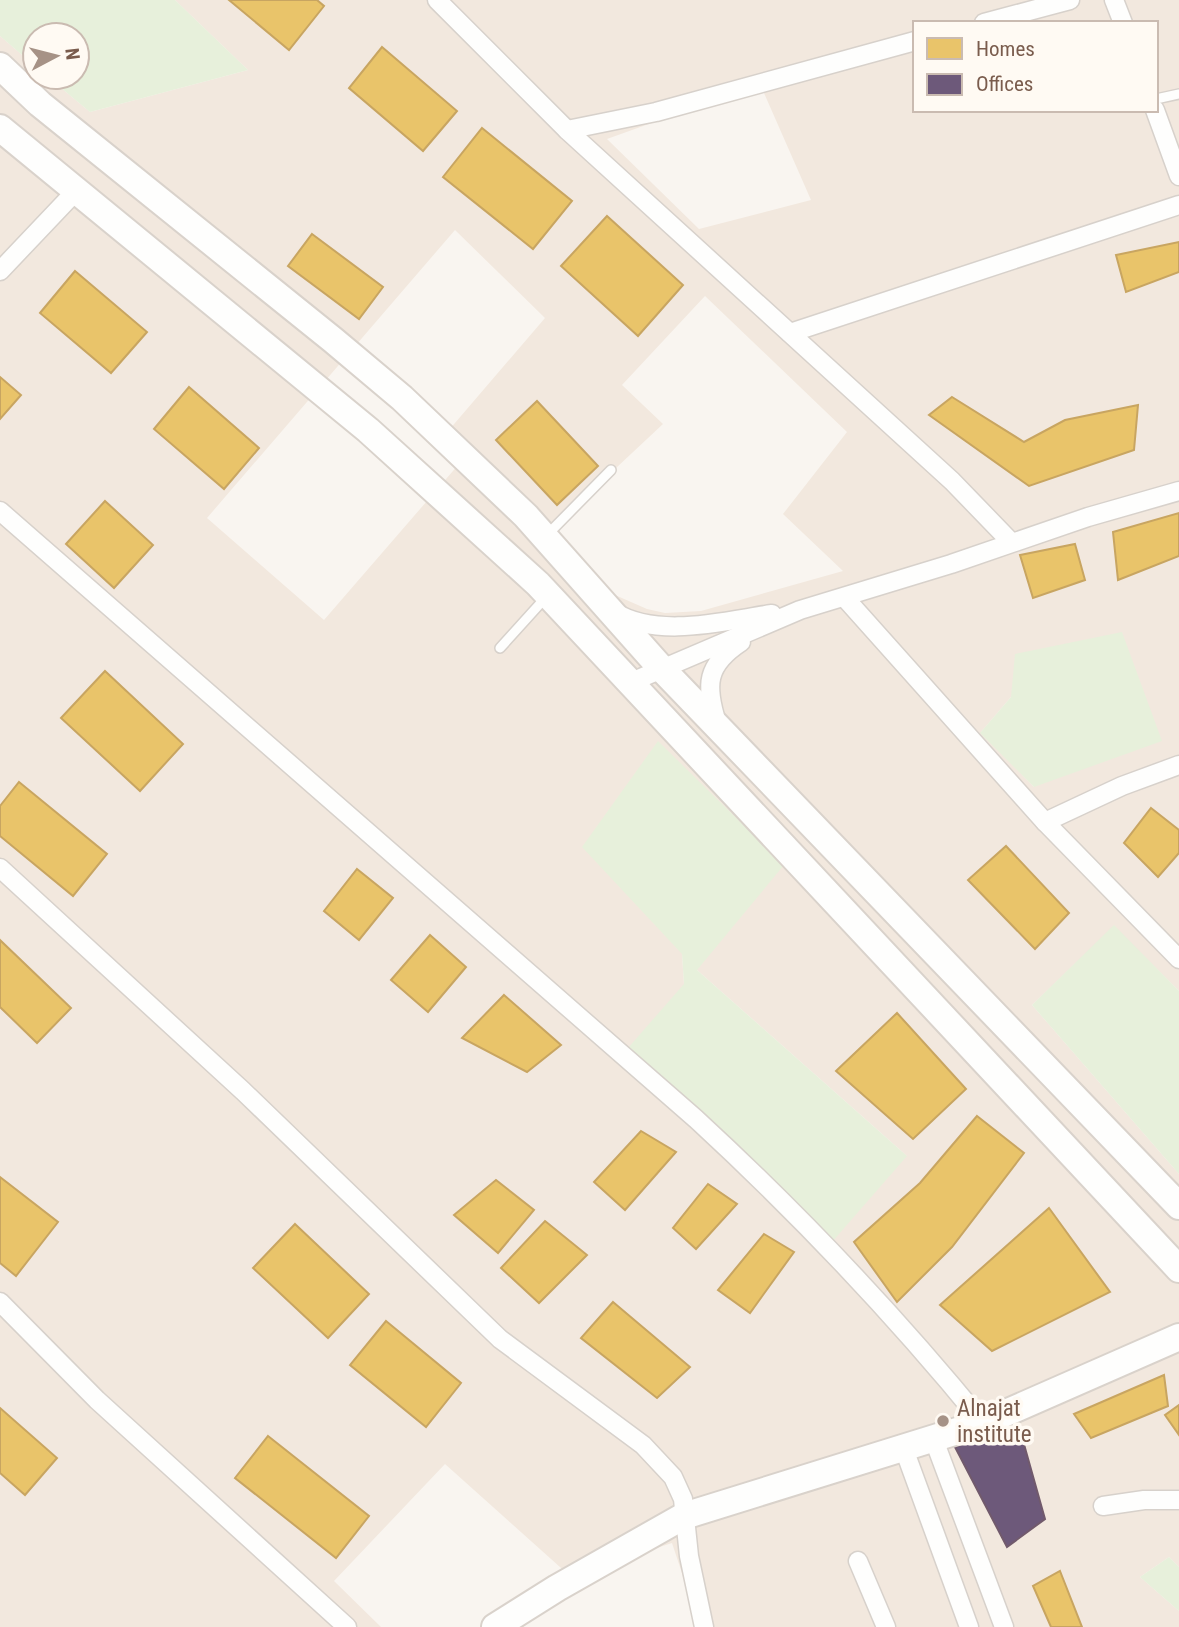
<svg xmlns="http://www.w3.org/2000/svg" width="1179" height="1627" font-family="'Roboto Condensed',sans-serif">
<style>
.residential{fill:#f2e8de;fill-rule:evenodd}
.green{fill:#e7f0db}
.homes{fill:#e9c46a;stroke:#c8a561;stroke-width:2}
.offices{fill:#6d597a;stroke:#715a6c;stroke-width:2}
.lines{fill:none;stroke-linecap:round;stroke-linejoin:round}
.lane-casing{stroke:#d7d1cb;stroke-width:12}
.street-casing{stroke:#d7d1cb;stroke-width:21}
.secondary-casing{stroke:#d9d2cb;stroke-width:30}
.lane{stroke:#fefefd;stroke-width:9}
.street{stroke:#fefefd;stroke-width:18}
.secondary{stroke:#fefefd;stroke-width:26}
.poi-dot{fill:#a69286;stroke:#fffaf3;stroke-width:2.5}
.labels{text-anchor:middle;stroke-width:7;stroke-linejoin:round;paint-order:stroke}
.poi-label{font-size:23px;fill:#7a5c4d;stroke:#fffaf3;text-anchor:start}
</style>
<rect width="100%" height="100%" fill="#f9f5f0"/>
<path class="residential" d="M 175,0 L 1179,0 L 1179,991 L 1114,926 L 1032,1005 L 1179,1174 L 1179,1567 L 1169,1557 L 1140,1577 L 1179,1611 L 1179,1627 L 700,1627 L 672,1543 L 570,1576 L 445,1464 L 334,1581 L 381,1627 L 0,1627 L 0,36 L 35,66 L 35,77 L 48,77 L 90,112 L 248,70 ZM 915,23 L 1156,23 L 1156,110 L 915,110 ZM 760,84 L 811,200 L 699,229 L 607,139 ZM 455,230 L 545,318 L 437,444 L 459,464 L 324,620 L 207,518 ZM 705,296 L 847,432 L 783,514 L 843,571 L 701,611 L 665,613 L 647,609 L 615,595 L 591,573 L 553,527 L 663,424 L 622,385 ZM 1011,697 L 1034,787 L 981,732 ZM 682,954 L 697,970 L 907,1156 L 684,984 Z"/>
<g class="green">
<polygon points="0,0 175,0 248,70 90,112 48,77 77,77 77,35 35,35 35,66 0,36"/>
<polygon points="1122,632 1162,741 1034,787 980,733 1011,697 1015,654"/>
<polygon points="658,741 784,865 697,970 907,1156 832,1242 621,1056 684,984 682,954 582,847"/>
<polygon points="1114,925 1179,991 1179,1174 1032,1005"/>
<polygon points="1169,1557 1179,1567 1179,1611 1140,1577"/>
</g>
<g class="homes">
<polygon points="229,0 317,0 324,6 289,50"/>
<polygon points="382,47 457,111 423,151 349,88"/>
<polygon points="482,128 572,201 533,249 443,177"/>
<polygon points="607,216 683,285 638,336 561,266"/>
<polygon points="312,234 383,287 359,319 288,266"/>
<polygon points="1179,242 1179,272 1126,292 1116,255"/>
<polygon points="75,271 147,332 111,373 40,313"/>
<polygon points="0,377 21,395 0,419"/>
<polygon points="189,387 259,448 224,489 154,429"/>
<polygon points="952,397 1024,442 1065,420 1138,405 1134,450 1029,486 929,415"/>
<polygon points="537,401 598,466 557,505 496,440"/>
<polygon points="105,501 153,545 114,588 66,544"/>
<polygon points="1179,513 1179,556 1118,580 1113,532"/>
<polygon points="1075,544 1085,580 1033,598 1020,555"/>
<polygon points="105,671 183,744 140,791 61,718"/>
<polygon points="19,782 107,854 73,896 0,836 0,806"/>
<polygon points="1151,808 1179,830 1179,853 1158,877 1124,843"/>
<polygon points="1006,846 1069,913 1035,949 968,880"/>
<polygon points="357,869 393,898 359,940 324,911"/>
<polygon points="430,935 466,967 428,1012 391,980"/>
<polygon points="0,940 71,1008 37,1043 0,1007"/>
<polygon points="504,995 561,1045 527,1072 462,1038"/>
<polygon points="897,1013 966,1089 913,1139 836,1071"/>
<polygon points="977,1116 1024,1153 952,1247 897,1302 854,1242 920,1183"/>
<polygon points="641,1131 676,1152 625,1210 594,1182"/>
<polygon points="0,1177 58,1222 16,1276 0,1263"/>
<polygon points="496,1180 534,1210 498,1253 454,1215"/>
<polygon points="708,1184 737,1204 696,1249 673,1228"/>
<polygon points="1049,1208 1110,1292 992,1351 940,1305"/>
<polygon points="545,1221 587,1255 539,1303 501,1268"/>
<polygon points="295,1224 369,1294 328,1338 253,1268"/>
<polygon points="764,1234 794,1252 750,1313 718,1290"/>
<polygon points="613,1302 690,1367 657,1398 581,1338"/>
<polygon points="386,1321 461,1383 426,1427 350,1365"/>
<polygon points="1164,1375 1168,1406 1091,1438 1074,1414"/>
<polygon points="1179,1405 1179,1435 1165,1415"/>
<polygon points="0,1408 57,1458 25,1495 0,1473"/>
<polygon points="268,1436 369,1516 336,1558 235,1478"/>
<polygon points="1060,1571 1082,1627 1051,1627 1033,1586"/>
</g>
<polygon class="offices" points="1018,1423 1045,1519 1007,1547 955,1447"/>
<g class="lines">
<g class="lane-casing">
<g id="lane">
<polyline points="1156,99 1179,94"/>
<polyline points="546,536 611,470"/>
<polyline points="500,648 547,596"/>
</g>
</g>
<g class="street-casing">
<g id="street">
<polyline points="437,0 567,130 952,481 1011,542"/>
<polyline points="1114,0 1123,23"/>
<polyline points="984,23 1070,0"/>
<polyline points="1155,110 1179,176"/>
<polyline points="567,130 656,112 915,41"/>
<polyline points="0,271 75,192"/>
<polyline points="790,333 1179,205"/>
<path d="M 0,511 L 696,1119 C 799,1214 894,1314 983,1423"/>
<polyline points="845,598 1045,822 1179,959"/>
<path d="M 614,612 C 658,639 724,621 772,614"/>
<polyline points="629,683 800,610 951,564 1088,517 1179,491"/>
<path d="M 717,723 C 705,685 706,665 741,642"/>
<polyline points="1045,822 1122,786 1179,765"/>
<polyline points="0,868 243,1091 500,1339 643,1445 673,1477 683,1499 689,1556 704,1627"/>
<polyline points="0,1302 97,1400 347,1627"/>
<polyline points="934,1440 1004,1627"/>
<polyline points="904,1449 969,1627"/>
<polyline points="1103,1506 1144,1500 1179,1500"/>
<polyline points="858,1561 886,1627"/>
</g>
</g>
<g class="secondary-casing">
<g id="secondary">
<polyline points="0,66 40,104 333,340 402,398 526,516 661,668 1179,1206"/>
<polyline points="0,128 368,430 538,584 1179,1269"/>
<polyline points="495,1627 557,1588 684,1516 983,1423 1179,1337"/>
</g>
</g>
<use href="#lane" class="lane"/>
<use href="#street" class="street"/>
<use href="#secondary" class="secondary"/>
</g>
<circle class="poi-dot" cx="943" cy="1421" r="7"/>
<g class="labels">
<g class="poi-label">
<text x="957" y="1416">Alnajat<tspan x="957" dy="26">institute</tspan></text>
</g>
</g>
<rect x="913" y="21" width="245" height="91" fill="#fffaf3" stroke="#cabbb1" stroke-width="2"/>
<rect x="927" y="38" width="35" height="21" fill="#e9c46a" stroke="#cabbb1" stroke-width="2"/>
<text x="976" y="56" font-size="21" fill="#7a5c4d">Homes</text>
<rect x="927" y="74" width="35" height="21" fill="#6d597a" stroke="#cabbb1" stroke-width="2"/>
<text x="976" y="91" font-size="21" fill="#7a5c4d">Offices</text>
<g transform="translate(56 56) rotate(83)"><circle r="33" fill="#fffaf3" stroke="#cabbb1" stroke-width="2"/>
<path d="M0-5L12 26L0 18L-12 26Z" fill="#a69286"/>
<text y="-10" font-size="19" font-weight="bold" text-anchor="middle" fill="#7a5c4d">N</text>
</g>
</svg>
